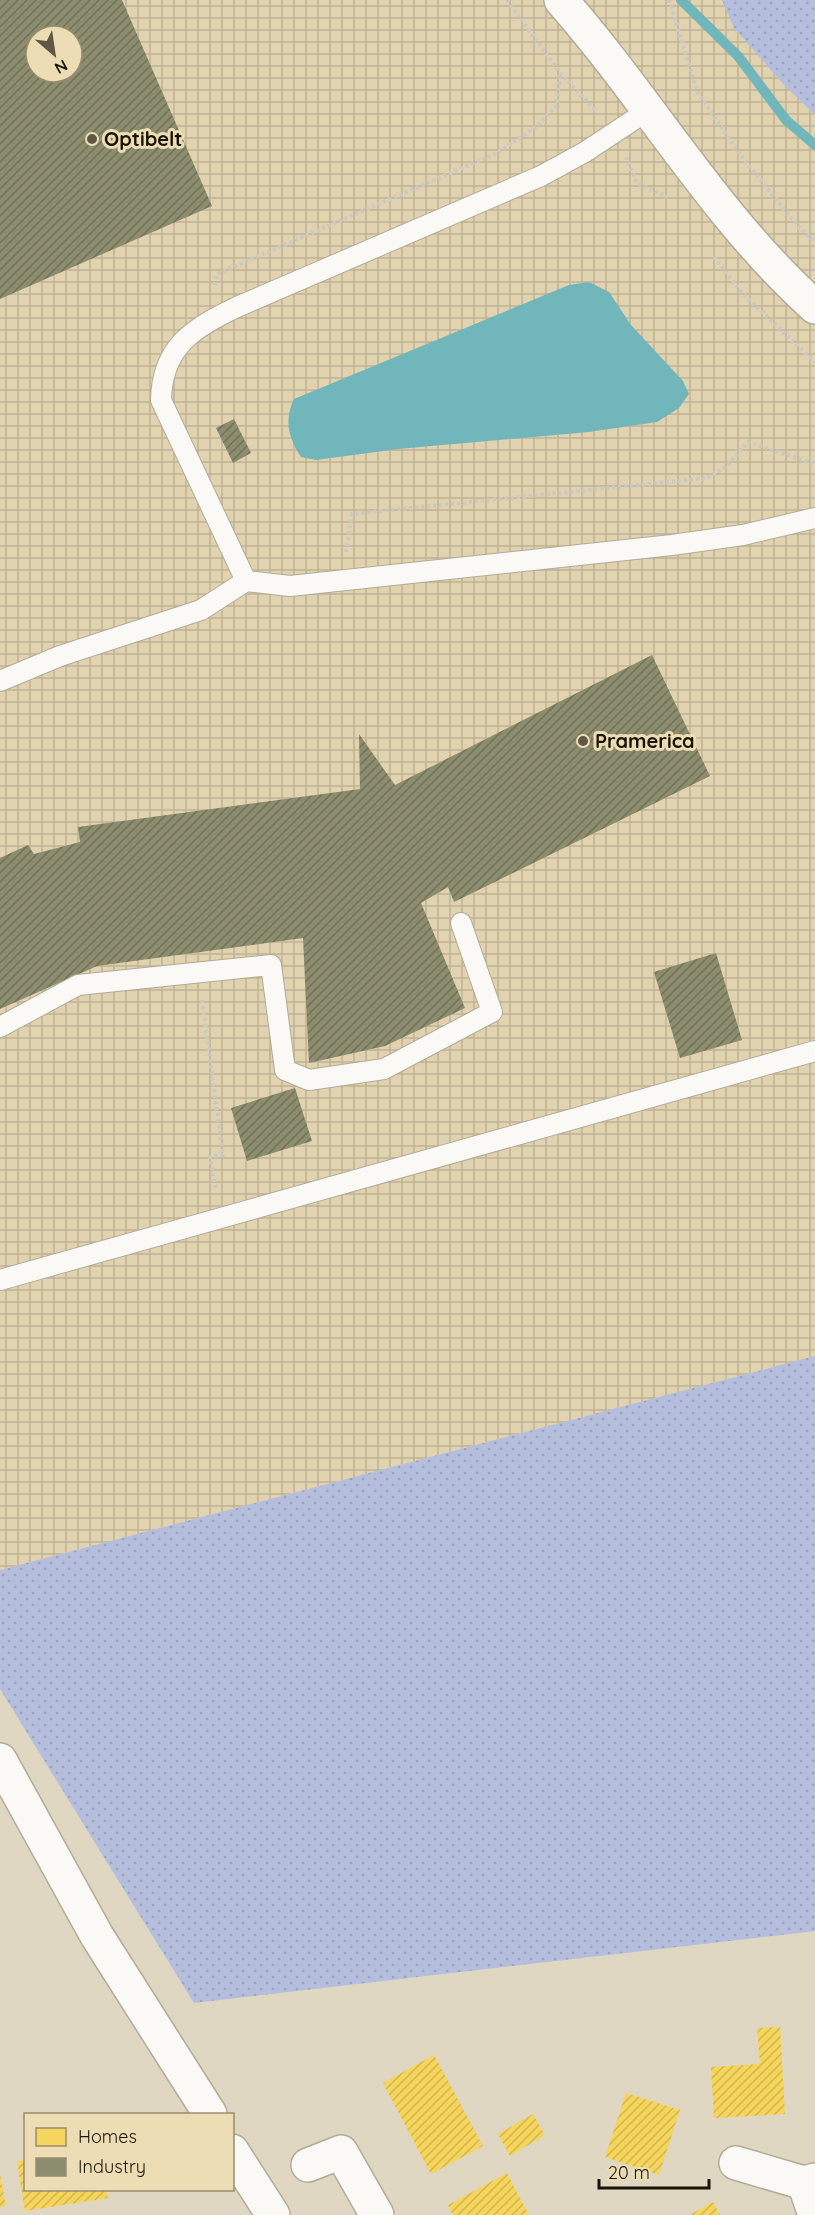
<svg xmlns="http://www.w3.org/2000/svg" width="815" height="2215" font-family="Quicksand,sans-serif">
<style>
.industrial{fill:url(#industrial-grid);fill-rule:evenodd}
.grass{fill:url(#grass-dots)}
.water{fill:#71b6bb}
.homes{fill:url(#homes-hatch)}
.industry{fill:url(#industry-hatch);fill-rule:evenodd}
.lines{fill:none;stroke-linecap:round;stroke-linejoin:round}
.stream{stroke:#71b6bb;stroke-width:10}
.lane-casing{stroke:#b1ab99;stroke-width:22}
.street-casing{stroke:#b1ab99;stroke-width:36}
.secondary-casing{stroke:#b1ab99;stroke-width:36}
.path{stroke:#cbc9c3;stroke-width:4;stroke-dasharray:3 3;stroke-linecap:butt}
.lane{stroke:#faf9f6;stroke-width:20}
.street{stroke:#faf9f6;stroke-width:33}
.secondary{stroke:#faf9f6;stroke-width:33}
.poi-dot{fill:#5f5847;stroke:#ecddb4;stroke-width:2}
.labels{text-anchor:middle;stroke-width:6;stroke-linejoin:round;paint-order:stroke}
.poi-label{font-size:20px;font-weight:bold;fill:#1a1406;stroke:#ecddb4;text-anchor:start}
</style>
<defs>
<pattern id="industrial-grid" width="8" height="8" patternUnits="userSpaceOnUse" patternTransform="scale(1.5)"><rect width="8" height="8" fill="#e1d3af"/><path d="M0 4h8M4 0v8" fill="none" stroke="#c0b495"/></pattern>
<pattern id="grass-dots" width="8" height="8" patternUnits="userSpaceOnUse" patternTransform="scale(1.5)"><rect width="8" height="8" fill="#b5bedc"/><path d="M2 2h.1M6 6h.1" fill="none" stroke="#9ba2bb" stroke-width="1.8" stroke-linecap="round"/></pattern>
<pattern id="homes-hatch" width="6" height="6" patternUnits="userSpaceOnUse" patternTransform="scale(1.5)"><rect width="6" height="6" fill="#f6d55c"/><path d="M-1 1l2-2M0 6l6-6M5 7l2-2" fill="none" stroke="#d2b64e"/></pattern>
<pattern id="industry-hatch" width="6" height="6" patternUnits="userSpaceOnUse" patternTransform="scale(1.5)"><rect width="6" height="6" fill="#8c8c6e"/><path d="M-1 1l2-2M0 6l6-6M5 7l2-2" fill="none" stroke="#727158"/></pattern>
</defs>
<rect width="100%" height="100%" fill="#dfd7c1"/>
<path class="industrial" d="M 0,0 L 815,0 L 815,1356 L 0,1570 ZM 36,36 L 72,36 L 72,72 L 36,72 Z"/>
<g class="grass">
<polygon points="722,0 815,0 815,115 785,86 734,28"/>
<polygon points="815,1356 815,1931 194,2003 0,1689 0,1570"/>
</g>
<path class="water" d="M 589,282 L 609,292 L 631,325 L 683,381 L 689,394 L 679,408 L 657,422 L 589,432 L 398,449 L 316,460 L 301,457 C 288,437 284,420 294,399 L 569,285 Z"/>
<g class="homes">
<polygon points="780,2027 785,2114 714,2118 711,2067 760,2064 757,2028"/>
<polygon points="434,2055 483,2146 431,2174 383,2083"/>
<polygon points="626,2093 680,2110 659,2175 605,2157"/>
<polygon points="533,2114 545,2135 510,2156 498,2134"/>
<polygon points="26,2160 26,2190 106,2190 108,2198 25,2211 17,2161"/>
<polygon points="507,2173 529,2215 453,2215 448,2205"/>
<polygon points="0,2174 6,2206 0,2207"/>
<polygon points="713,2202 720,2215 689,2215"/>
</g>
<g class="industry">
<path d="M 0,0 L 122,0 L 212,206 L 0,299 ZM 36,36 L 72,36 L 72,72 L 36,72 Z"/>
<polygon points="234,419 251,453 233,463 216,428"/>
<polygon points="652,655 710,776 454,902 448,887 421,903 465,1008 385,1046 309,1063 303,938 97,966 0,1009 0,858 28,845 34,854 80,842 78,827 360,789 359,734 395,785"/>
<polygon points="716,953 742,1040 680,1058 654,972"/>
<polygon points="295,1088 312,1141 247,1161 231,1108"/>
</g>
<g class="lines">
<polyline class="stream" points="681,0 738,56 786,120 815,145"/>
<g class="lane-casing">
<g id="lane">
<path d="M 246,581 L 161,400 C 162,347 193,328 237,307 L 541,176 L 585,152 L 647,111"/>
<polyline points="0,681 60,656 201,610 246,581 290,586 672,545 743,535 815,518"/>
<polyline points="0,1027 78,985 271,965 285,1070 309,1080 384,1069 492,1012 461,923"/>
<polyline points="0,1280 815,1051"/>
</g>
</g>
<g class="street-casing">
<g id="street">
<path d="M 561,0 C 649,100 715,217 815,307"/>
<polyline points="736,2163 804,2183 815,2180"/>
<polyline points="308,2165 341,2152 377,2215"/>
<polyline points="804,2183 815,2215"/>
</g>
</g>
<g class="secondary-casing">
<g id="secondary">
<polyline points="0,1760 97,1936 210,2114"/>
<polyline points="232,2151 273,2215"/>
</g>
</g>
<g class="path">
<polyline points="507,0 560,73 596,111"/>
<polyline points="669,0 698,93 742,157 796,224 815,242"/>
<polyline points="626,157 637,183 667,197"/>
<polyline points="714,257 743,294 815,362"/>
<polyline points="215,285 217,274 497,153 536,127 557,105 560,74"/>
<polyline points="346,552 352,514 707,478 727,466 748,442 815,464"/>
<polyline points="202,1000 223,1155 210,1157 216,1191"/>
</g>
<use href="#lane" class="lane"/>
<use href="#street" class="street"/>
<use href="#secondary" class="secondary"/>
</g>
<g class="poi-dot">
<circle cx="92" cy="139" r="6"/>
<circle cx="583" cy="741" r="6"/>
</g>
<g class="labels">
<g class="poi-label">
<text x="104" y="146">Optibelt</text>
<text x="595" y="748">Pramerica</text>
</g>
</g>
<rect x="24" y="2113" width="210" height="78" fill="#ecddb4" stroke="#988d6e" stroke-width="1.5"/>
<rect x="36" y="2128" width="30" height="18" fill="#f6d55c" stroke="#988d6e" stroke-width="1.5"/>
<text x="78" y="2143" font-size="18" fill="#1a1406">Homes</text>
<rect x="36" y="2158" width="30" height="18" fill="#8c8c6e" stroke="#988d6e" stroke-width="1.5"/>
<text x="78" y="2173" font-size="18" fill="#1a1406">Industry</text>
<g transform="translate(54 54) rotate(151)"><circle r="28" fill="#ecddb4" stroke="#988d6e" stroke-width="1.5"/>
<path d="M0-4.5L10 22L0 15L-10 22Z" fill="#5f5847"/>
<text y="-9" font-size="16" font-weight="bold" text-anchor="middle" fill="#1a1406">N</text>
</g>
<path d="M599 2179v9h110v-9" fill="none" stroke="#1a1406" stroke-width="3"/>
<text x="608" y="2179" font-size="18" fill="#1a1406" stroke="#ecddb4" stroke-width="4.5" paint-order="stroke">20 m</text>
</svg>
